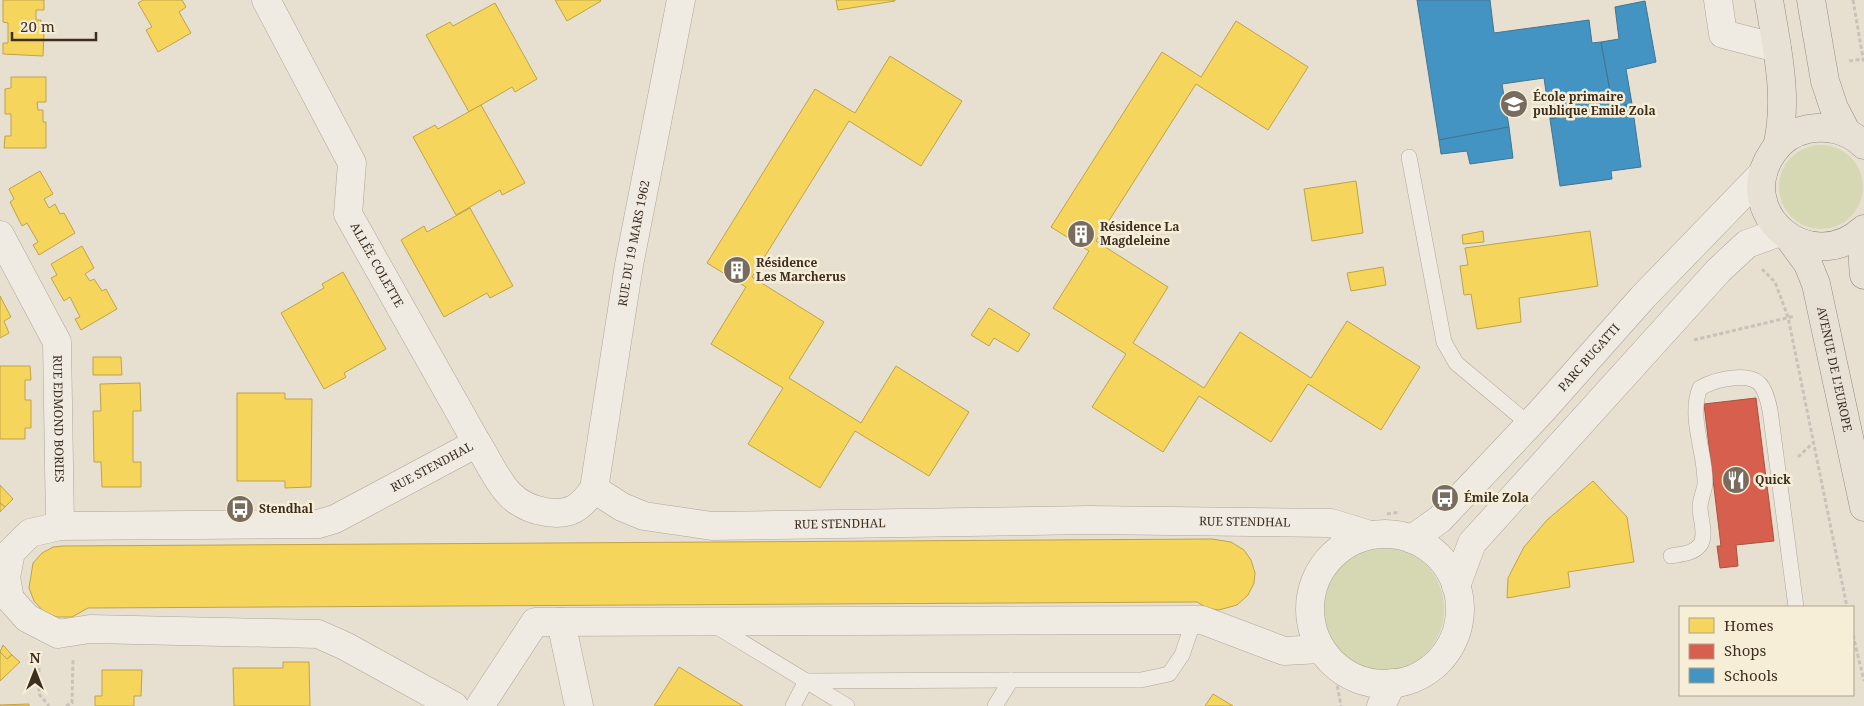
<svg xmlns="http://www.w3.org/2000/svg" width="1864" height="706" font-family="'Noto Serif',serif">
<style>
.green{fill:#d6d7b3}
.homes{fill:#f6d55c;stroke:#bea34a}
.shops{fill:#d6604d;stroke:#a85140}
.schools{fill:#4393c3;stroke:#417592}
.lines{fill:none;stroke-linecap:round;stroke-linejoin:round}
.lane-casing{stroke:#ada599;stroke-width:16}
.street-casing{stroke:#ada599;stroke-width:29}
.primary-casing{stroke:#928b80;stroke-width:29}
.path{stroke:#c8c2b9;stroke-width:3;stroke-dasharray:4 2.5;stroke-linecap:butt}
.lane{stroke:#efebe3;stroke-width:15}
.street{stroke:#efebe3;stroke-width:28}
.primary{stroke:#e6e1d4;stroke-width:28}
.labels{text-anchor:middle;stroke-width:5;stroke-linejoin:round;paint-order:stroke}
.poi-label{font-size:12px;font-weight:bold;fill:#3d2e20;stroke:#f7eed8;text-anchor:start}
.street-label{font-size:12px;fill:#3d2e20;stroke:#f7eed8}
</style>
<rect width="100%" height="100%" fill="#e7e0d1"/>
<g class="green">
<circle cx="1821" cy="187" r="42"/>
<circle cx="1382" cy="609" r="62"/>
</g>
<g class="homes">
<polygon points="3,0 44,0 44,10 36,10 36,20 41,20 41,33 44,33 43,56 3,54 3,43 8,43 8,23 3,22"/>
<polygon points="143,0 182,0 186,7 179,12 191,33 158,52 146,30 152,27 138,3"/>
<polygon points="555,0 600,0 601,1 567,21"/>
<polygon points="836,0 895,0 895,1 838,10"/>
<polygon points="495,3 537,79 515,92 512,87 469,112 426,35 450,22 453,26"/>
<polygon points="1236,21 1308,67 1268,130 1196,84 1096,241 1168,287 1133,343 1204,388 1240,332 1311,378 1347,321 1420,367 1381,430 1308,384 1271,442 1199,396 1163,452 1092,407 1126,354 1053,308 1089,251 1051,227 1162,52 1201,77"/>
<polygon points="890,56 962,101 921,166 849,121 752,277 824,322 789,378 861,423 896,366 969,412 929,476 855,431 820,488 748,444 783,388 711,344 746,287 707,263 815,89 855,113"/>
<polygon points="11,77 46,77 46,102 37,102 38,110 43,110 43,122 46,122 46,148 4,148 5,136 11,136 11,114 5,114 5,89 11,88"/>
<polygon points="481,105 525,183 502,195 500,190 456,215 413,137 435,125 438,129"/>
<polygon points="40,171 53,194 44,199 49,208 55,204 60,214 64,213 75,233 39,255 33,245 38,242 27,223 22,226 10,202 14,199 9,189"/>
<polygon points="1356,181 1363,233 1312,241 1304,189"/>
<polygon points="470,208 513,286 490,298 487,293 444,317 401,240 424,226 427,232"/>
<polygon points="1483,231 1484,242 1463,244 1462,235"/>
<polygon points="1590,231 1598,286 1519,298 1521,322 1477,329 1471,294 1464,295 1460,266 1468,265 1465,248"/>
<polygon points="82,246 94,268 85,274 90,281 94,279 102,291 106,289 117,309 81,330 75,319 80,317 70,297 64,301 51,278 57,275 51,264"/>
<polygon points="1383,267 1386,285 1351,291 1347,273"/>
<polygon points="343,272 386,349 344,373 346,377 324,389 281,313 324,288 322,284"/>
<polygon points="0,296 11,317 4,321 9,333 0,338"/>
<polygon points="989,308 1030,334 1018,352 994,338 989,346 971,335"/>
<polygon points="93,357 121,357 122,375 93,375"/>
<polygon points="0,366 30,366 31,380 25,380 25,400 31,400 31,428 25,428 25,439 0,439"/>
<polygon points="140,383 141,411 133,411 133,462 141,462 141,487 102,487 101,462 94,462 93,411 101,411 100,384"/>
<polygon points="237,393 285,393 285,399 312,399 311,487 285,488 285,481 237,481"/>
<polygon points="1593,481 1627,517 1634,562 1568,572 1570,587 1507,598 1508,578 1524,547 1547,520"/>
<polygon points="0,485 13,499 5,507 0,503"/>
<polygon points="0,503 5,507 0,512"/>
<polygon points="1212,539 1231,542 1244,550 1251,560 1255,573 1254,583 1248,595 1237,605 1219,610 1207,608 1197,602 88,608 72,617 57,617 44,612 34,601 29,588 33,563 42,553 53,547 63,546"/>
<polygon points="3,645 12,655 7,659 0,652"/>
<polygon points="0,652 7,659 12,655 20,662 0,681"/>
<polygon points="283,662 309,662 310,706 234,706 233,668 283,668"/>
<polygon points="679,667 743,706 654,706"/>
<polygon points="102,670 142,670 141,696 134,696 134,706 95,706 95,696 102,696"/>
<polygon points="1213,694 1233,706 1205,706"/>
<polygon points="29,704 29,706 0,706 0,705"/>
</g>
<polygon class="shops" points="1756,398 1774,541 1736,545 1738,566 1720,568 1717,546 1721,546 1704,404"/>
<g class="schools">
<polygon points="1417,0 1490,0 1494,33 1589,20 1592,43 1601,42 1613,107 1550,119 1544,78 1502,84 1509,127 1439,140"/>
<polygon points="1645,1 1656,62 1626,69 1632,104 1613,107 1601,42 1619,39 1615,7"/>
<polygon points="1632,104 1641,167 1611,171 1612,179 1560,186 1550,119"/>
<polygon points="1509,127 1513,158 1470,164 1467,151 1441,154 1439,140"/>
</g>
<g class="lines">
<g class="lane-casing">
<g id="lane">
<polyline points="1409,157 1444,342 1456,363 1530,425"/>
<path d="M 1671,556 C 1681,554 1693,554 1700,545 C 1707,536 1700,518 1700,507 C 1700,500 1704,492 1705,484 C 1706,453 1688,418 1700,388 C 1711,382 1720,379 1733,378 C 1760,375 1765,386 1770,410 L 1796,607"/>
<polyline points="714,625 847,706"/>
<polyline points="793,706 806,681 1011,680"/>
<polyline points="995,706 1011,680 1141,680 1169,674 1182,655 1194,620"/>
</g>
</g>
<g class="street-casing">
<g id="street">
<path id="s1" d="M 266,0 L 352,163 L 348,214 L 477,443"/>
<polyline points="1718,0 1723,34 1777,48"/>
<path id="s2" d="M 0,235 L 57,342 L 60,526"/>
<path id="s3" d="M 594,489 L 629,265 L 681,0"/>
<circle cx="1385" cy="609" r="75"/>
<path id="s4" d="M 1412,539 L 1440,519 L 1540,413 L 1643,297 L 1763,173"/>
<polyline points="1456,586 1472,543 1719,270 1747,244 1774,234 1783,233"/>
<polyline points="561,622 579,706"/>
<path id="s5" d="M 454,706 L 345,646 L 318,634 L 90,629 L 58,634 L 27,618 L 10,599 L 6,577 L 11,552 L 30,533 L 60,526 L 318,524 L 335,519 L 477,443 C 497,475 505,506 546,512 C 571,516 581,507 594,489 L 622,507 L 644,516 L 712,526 L 1089,520 L 1331,523 L 1370,535"/>
<polyline points="480,706 535,622 1202,620 1284,651 1321,649"/>
<polyline points="1381,706 1392,683"/>
</g>
</g>
<g class="primary-casing">
<g id="primary">
<path d="M 1769,0 C 1777,49 1789,98 1777,147"/>
<polyline points="1811,0 1825,81 1834,108 1847,133"/>
<path d="M 1864,145 C 1849,130 1828,125 1808,129 C 1794,132 1781,140 1773,152 C 1731,212 1810,279 1864,229"/>
<path d="M 1859,233 C 1864,247 1862,260 1864,275"/>
<path id="s6" d="M 1789,238 L 1808,264 L 1816,284 L 1864,507"/>
</g>
</g>
<g class="path">
<polyline points="1853,0 1864,64"/>
<polyline points="1849,61 1862,59"/>
<polyline points="1762,269 1775,282 1788,317 1847,607"/>
<polyline points="1694,340 1795,316"/>
<polyline points="1798,457 1813,443"/>
<polyline points="1387,514 1400,512"/>
<polyline points="1853,635 1864,681"/>
<polyline points="39,655 39,694 49,706"/>
<polyline points="1335,673 1341,706"/>
<polyline points="66,706 72,703 73,660"/>
</g>
<use href="#lane" class="lane"/>
<use href="#street" class="street"/>
<use href="#primary" class="primary"/>
</g>
<defs>
<g id="school-disc" transform="scale(1.4375)"><circle r="9.5" fill="#786c5e" stroke="#f7eed8"/><path d="M0-5L7-2L0 1L-7-2ZM-4 1L0 2.5L4 1V4Q0 6-4 4Z" fill="#fff"/></g>
<g id="building-disc" transform="scale(1.4375)"><circle r="9.5" fill="#786c5e" stroke="#f7eed8"/><path d="M-4-6H4V6H1V3H-1V6H-4ZM-2.5-4.3h1.7v1.8h-1.7ZM.8-4.3h1.7v1.8H.8ZM-2.5-1h1.7V.8h-1.7ZM.8-1h1.7V.8H.8Z" fill="#fff"/></g>
<g id="restaurant-disc" transform="scale(1.4375)"><circle r="9.5" fill="#786c5e" stroke="#f7eed8"/><path d="M-5-6h1v4h1v-4h1v4h1v-4h1v5L-1.5 .5V6h-2V.5L-5-1ZM5-6V6H3V1.5H1.5Q1.5-4 5-6Z" fill="#fff"/></g>
<g id="bus-disc" transform="scale(1.4375)"><circle r="9.5" fill="#786c5e" stroke="#f7eed8"/><path d="M-5-6H5V4H4V6H2V4H-2V6H-4V4H-5ZM-3.5-4V0h7V-4ZM-3.5 1.2v1.5H-2V1.2ZM2 1.2v1.5H3.5V1.2Z" fill="#fff"/></g>
</defs>
<g fill-rule="evenodd">
<use href="#school-disc" x="1514" y="104"/>
<use href="#building-disc" x="1081" y="234"/>
<use href="#building-disc" x="737" y="270"/>
<use href="#restaurant-disc" x="1736" y="480"/>
<use href="#bus-disc" x="1445" y="498"/>
<use href="#bus-disc" x="240" y="509"/>
</g>
<g class="labels">
<g class="poi-label">
<text x="1533" y="101">École primaire<tspan x="1533" dy="14">publique Emile Zola</tspan></text>
<text x="1100" y="231">Résidence La<tspan x="1100" dy="14">Magdeleine</tspan></text>
<text x="756" y="267">Résidence<tspan x="756" dy="14">Les Marcherus</tspan></text>
<text x="1755" y="484">Quick</text>
<text x="1464" y="502">Émile Zola</text>
<text x="259" y="513">Stendhal</text>
</g>
<g class="street-label">
<text dy="4" stroke="none"><textPath href="#s3" startOffset="249">RUE DU 19 MARS 1962</textPath></text>
<text dy="4" stroke="none"><textPath href="#s1" startOffset="294">ALLÉE COLETTE</textPath></text>
<text dy="4" stroke="none"><textPath href="#s4" startOffset="254">PARC BUGATTI</textPath></text>
<text dy="4" stroke="none"><textPath href="#s6" startOffset="141">AVENUE DE L'EUROPE</textPath></text>
<text dy="4" stroke="none"><textPath href="#s2" startOffset="198">RUE EDMOND BORIES</textPath></text>
<text dy="4" stroke="none"><textPath href="#s5" startOffset="966">RUE STENDHAL</textPath></text>
<text dy="4" stroke="none"><textPath href="#s5" startOffset="1835">RUE STENDHAL</textPath></text>
<text dy="4" stroke="none"><textPath href="#s5" startOffset="1430">RUE STENDHAL</textPath></text>
</g>
</g>
<rect x="1679" y="606" width="175" height="90" fill="#f7eed8" stroke="#ada18e"/>
<rect x="1689" y="618" width="25" height="15" fill="#f6d55c" stroke="#ada18e"/>
<text x="1724" y="631" font-size="15" fill="#3d2e20">Homes</text>
<rect x="1689" y="644" width="25" height="15" fill="#d6604d" stroke="#ada18e"/>
<text x="1724" y="656" font-size="15" fill="#3d2e20">Shops</text>
<rect x="1689" y="668" width="25" height="15" fill="#4393c3" stroke="#ada18e"/>
<text x="1724" y="681" font-size="15" fill="#3d2e20">Schools</text>
<g transform="translate(35 671)" stroke="#f7eed8" stroke-width="4" paint-order="stroke">
<path d="M0-4L9 19L0 12L-9 19Z" fill="#3d2e20"/>
<text y="-8" font-size="14" font-weight="bold" text-anchor="middle" fill="#3d2e20">N</text>
</g>
<path d="M12 32v8h84v-8" fill="none" stroke="#3d2e20" stroke-width="2.5"/>
<text x="20" y="32" font-size="15" fill="#3d2e20" stroke="#f7eed8" stroke-width="4" paint-order="stroke">20 m</text>
</svg>
